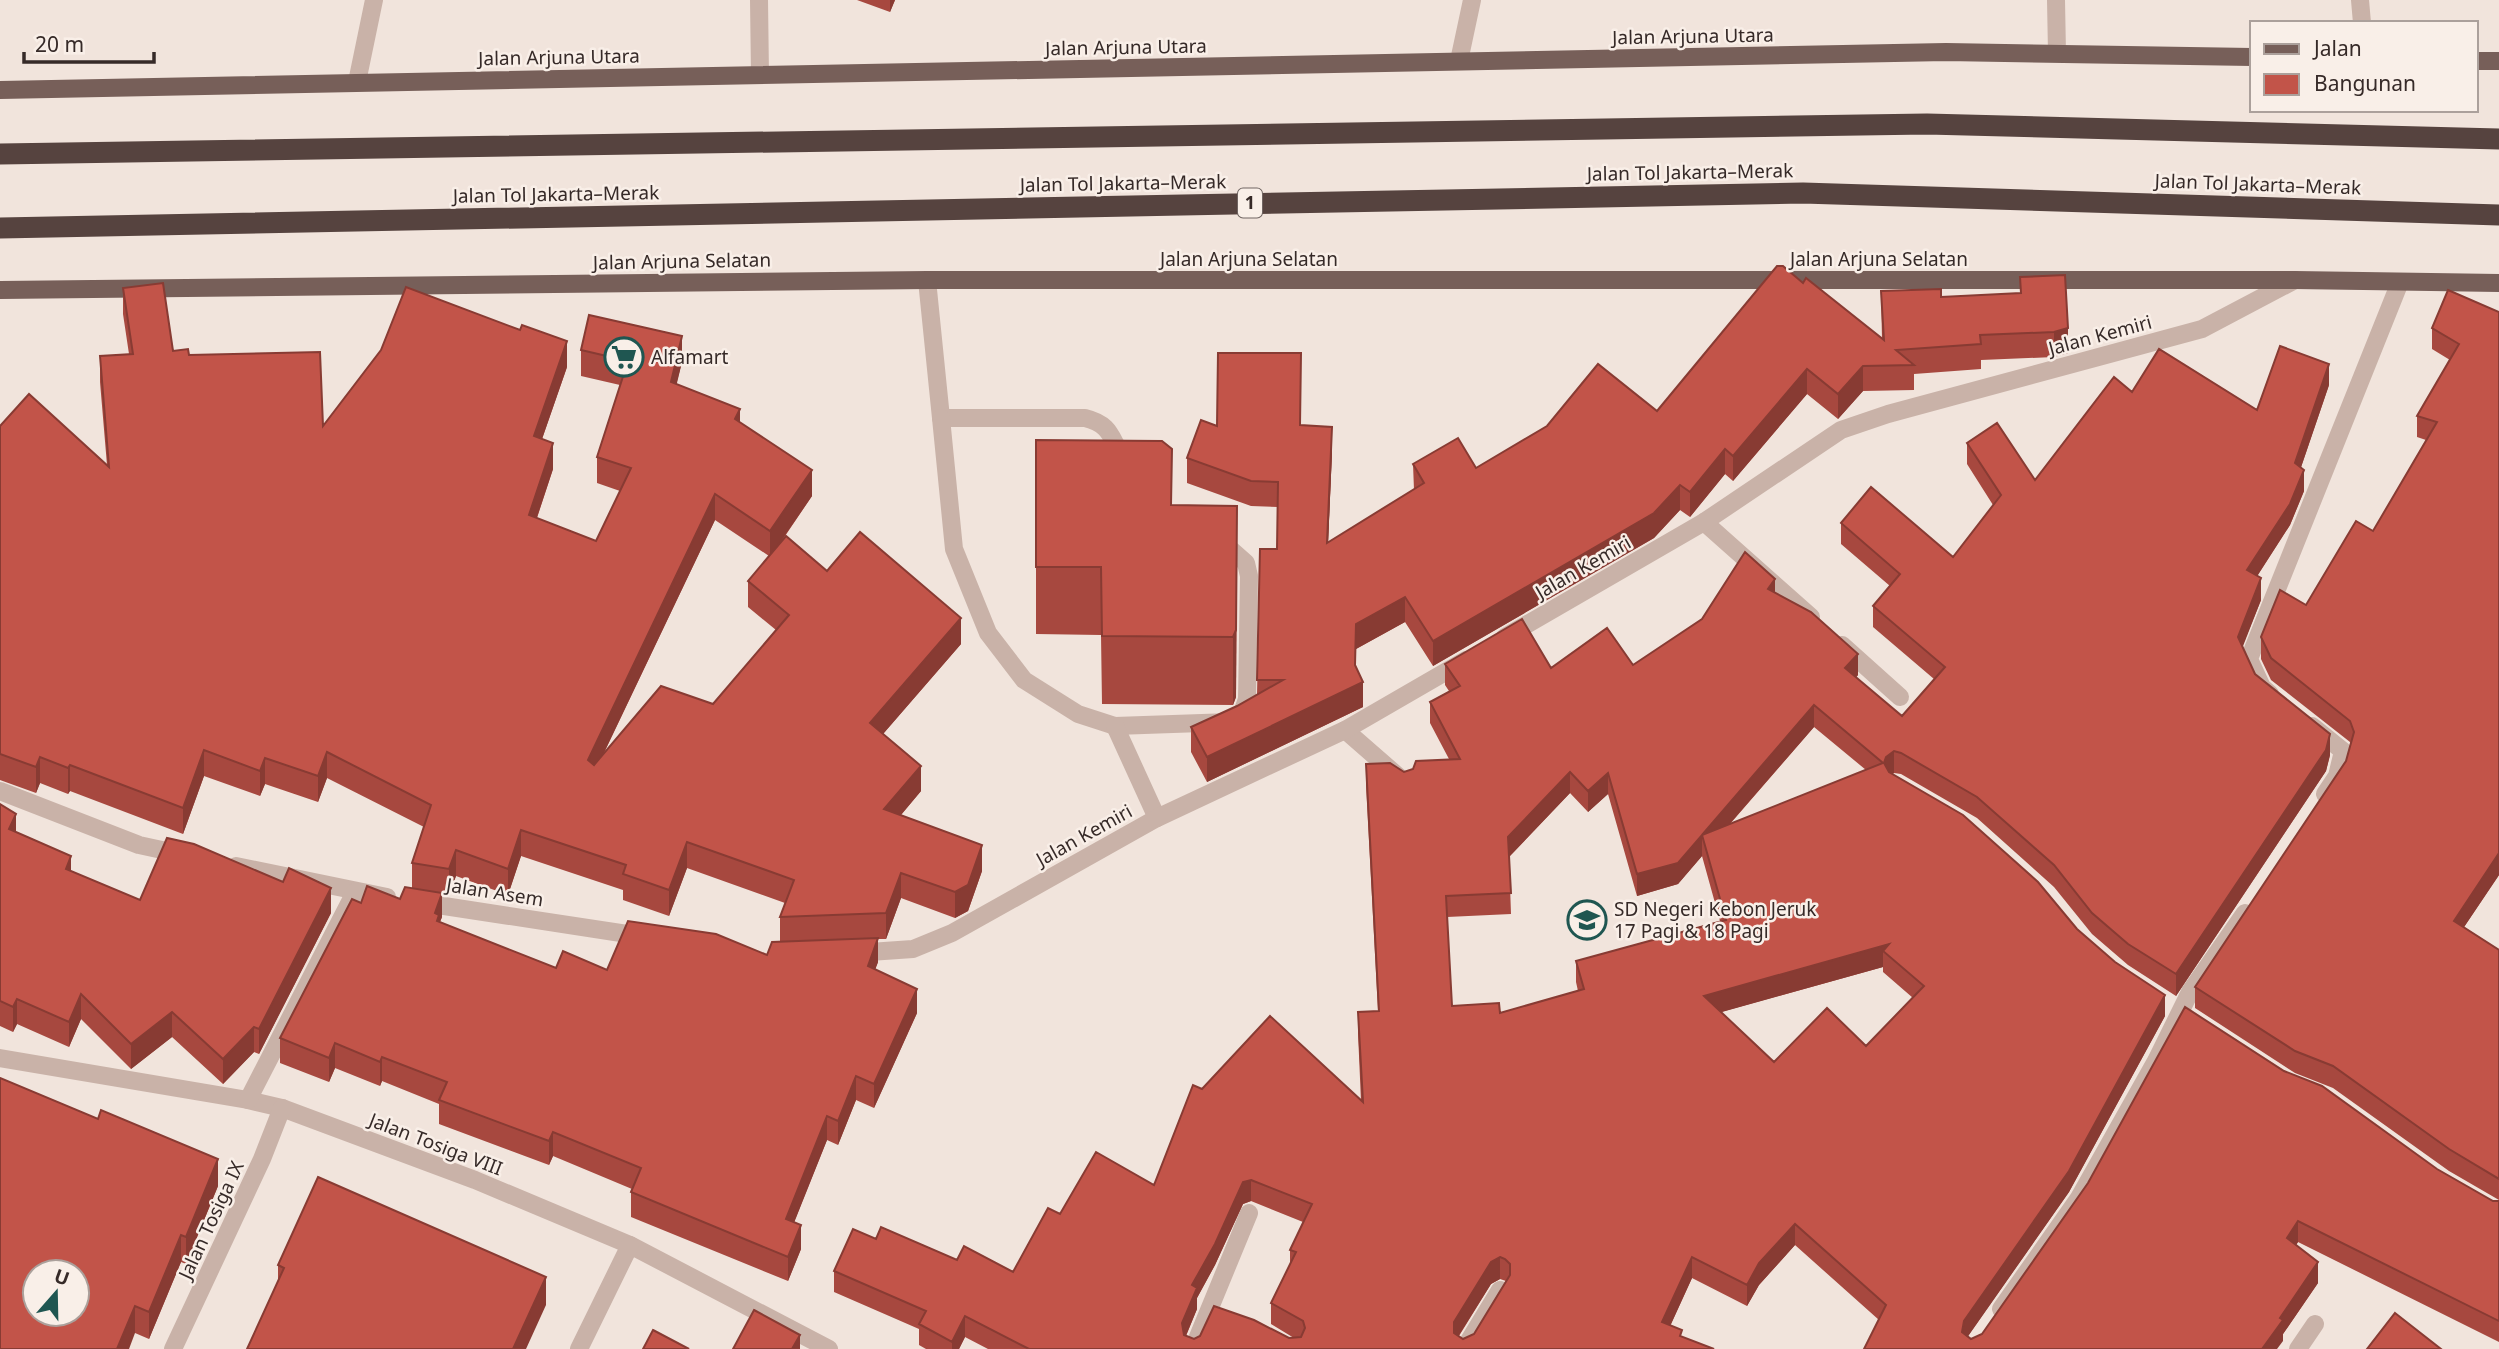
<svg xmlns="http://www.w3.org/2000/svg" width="2499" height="1349" font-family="'Noto Sans',sans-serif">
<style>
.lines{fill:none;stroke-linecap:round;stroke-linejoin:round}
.lane{stroke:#c9b2a8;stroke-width:18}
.street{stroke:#c9b2a8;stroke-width:18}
.primary{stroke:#775f59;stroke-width:18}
.highway{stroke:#56433f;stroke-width:21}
.wall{fill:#a7483f;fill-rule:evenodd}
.shaded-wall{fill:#883b33}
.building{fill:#c25449;stroke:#883b33;stroke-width:2;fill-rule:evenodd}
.labels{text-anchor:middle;stroke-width:5;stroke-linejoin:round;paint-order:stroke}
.shield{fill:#f9efe8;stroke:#706562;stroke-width:2}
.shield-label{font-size:18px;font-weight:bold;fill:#362a28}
.street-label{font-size:19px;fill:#362a28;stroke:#f9efe8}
.poi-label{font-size:19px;fill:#362a28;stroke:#f9efe8;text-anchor:start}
</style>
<rect width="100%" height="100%" fill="#f1e4dc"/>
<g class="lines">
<g class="lane">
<polyline points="759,0 760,75"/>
<polyline points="2056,0 2057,53"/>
<polyline points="2360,0 2362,23"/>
<polyline points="1459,61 1472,0"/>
<polyline points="357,82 374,0"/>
<path d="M 927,280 L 941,418 L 1085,418 C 1114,425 1110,441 1126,461"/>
<polyline points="941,418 954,549 988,633 1024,680 1078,714 1115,726 1231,722 1242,713 1247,699 1249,576 1246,563 1220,540"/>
<polyline points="1115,726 1157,818"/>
<polyline points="1345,730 1400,778"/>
</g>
<g class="street">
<polyline points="1704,522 1811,617"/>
<polyline points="1505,637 1704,522 1841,430 1888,414 2202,329 2295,280"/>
<polyline points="1842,645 1900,697"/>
<polyline points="2270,694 2262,687 2249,659 2400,282"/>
<polyline points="2312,726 2343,751 2337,776 2325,794"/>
<polyline points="0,791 139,845 185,855"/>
<polyline points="236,866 387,897"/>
<polyline points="418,902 647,937"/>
<polyline points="855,953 913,949 952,933 1157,818 1345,730 1466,660"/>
<polyline points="0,1058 248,1100 282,1108 475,1180 630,1245 829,1349"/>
<polyline points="248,1100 355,892"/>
<polyline points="2001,1309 2079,1198 2156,1061 2190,992 2245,913"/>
<polyline points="173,1349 262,1159 282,1108"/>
<polyline points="579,1349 630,1245"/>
<polyline points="1193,1349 1249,1213"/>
<polyline points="1464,1349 1500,1290"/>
<polyline points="2298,1349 2315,1324"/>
</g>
<g class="primary">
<polyline points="2476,61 2499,61"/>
<polyline points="0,90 1946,52 2252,57"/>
<polyline points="0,290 927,280 2295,280 2499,283"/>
</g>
<g class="highway">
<polyline points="0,154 1927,124 2499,139"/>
<polyline points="0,228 1803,193 2499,215"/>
</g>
</g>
<g class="wall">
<polygon points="857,0 895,0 890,12"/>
<polygon points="2020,277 2068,353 2054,357 1981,360 1981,369 1914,374 1914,390 1863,391 1838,419 1807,394 1733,481 1725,474 1690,517 1680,510 1654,538 1433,666 1405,622 1356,649 1355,667 1363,707 1207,782 1191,752 1191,727 1237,706 1257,695 1260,549 1277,549 1278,507 1251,506 1187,483 1187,458 1217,426 1300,425 1332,452 1328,543 1414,490 1413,464 1476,468 1657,411 1803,283 1882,339 1881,291 1941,297 2020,293"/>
<path d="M 123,288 L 173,351 L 189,355 L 323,426 L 567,367 L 542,439 L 553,469 L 537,518 L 596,541 L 620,491 L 597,483 L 597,457 L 620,385 L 581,376 L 581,350 L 682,362 L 676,385 L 740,422 L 812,496 L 779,545 L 961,644 L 883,734 L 921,791 L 901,815 L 982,871 L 968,911 L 955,918 L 901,898 L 886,939 L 878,939 L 878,962 L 875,969 L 917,1013 L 874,1108 L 856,1100 L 838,1145 L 827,1140 L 794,1222 L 801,1249 L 788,1281 L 631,1217 L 631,1192 L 632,1189 L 553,1156 L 549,1165 L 439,1124 L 439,1104 L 382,1081 L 380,1086 L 335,1068 L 329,1082 L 280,1063 L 280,1038 L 361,903 L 400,899 L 412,888 L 412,863 L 424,827 L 327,778 L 318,802 L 265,784 L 260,796 L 204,776 L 183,834 L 70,791 L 68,794 L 40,783 L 36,793 L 0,780 L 0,426 L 107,465 L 100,382 L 100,356 L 129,354 L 123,314 ZM 715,520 L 769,556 L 748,581 L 748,607 L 776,630 L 713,704 L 603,755 ZM 521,856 L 623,890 L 623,900 L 669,916 L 687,868 L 785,903 L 780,917 L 780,942 L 767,955 L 607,970 L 556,968 L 440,922 L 442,917 L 442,894 L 449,895 L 456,876 L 508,895 Z"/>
<polygon points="2499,312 2499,875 2464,927 2499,950 2499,1200 2449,1171 2333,1088 2295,1073 2195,1008 2195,987 2346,761 2351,744 2350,742 2271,680 2261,659 2261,637 2306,605 2373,531 2426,440 2417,437 2417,416 2450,360 2432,349 2432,328"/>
<path d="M 2329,385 L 2301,467 L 2304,491 L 2290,525 L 2257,576 L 2261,600 L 2242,647 L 2255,674 L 2330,755 L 2326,771 L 2176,996 L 2128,965 L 2092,934 L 2054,887 L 1977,818 L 1901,774 L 1894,773 L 1892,774 L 2077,929 L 2165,1016 L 2069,1192 L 1968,1336 L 1971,1339 L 1982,1334 L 2284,1071 L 2437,1169 L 2493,1201 L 2499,1201 L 2499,1342 L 2298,1242 L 2296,1245 L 2318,1283 L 2283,1334 L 2283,1341 L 1864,1349 L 1879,1320 L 1795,1245 L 1759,1285 L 1747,1306 L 1692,1278 L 1670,1326 L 1682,1337 L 1714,1349 L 988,1349 L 965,1337 L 959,1349 L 926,1349 L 919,1345 L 919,1329 L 834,1292 L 834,1271 L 876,1239 L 957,1260 L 1013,1272 L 1060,1214 L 1154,1185 L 1202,1089 L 1361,1101 L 1358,1033 L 1358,1012 L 1378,1011 L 1366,785 L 1366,764 L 1404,772 L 1449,759 L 1430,723 L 1430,702 L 1449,691 L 1445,685 L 1445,664 L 1551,668 L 1633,665 L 1775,592 L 1858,675 L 1856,677 L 1902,716 L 1934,679 L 1873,627 L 1873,606 L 1890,586 L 1841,544 L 1841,523 L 1953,557 L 1993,505 L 1967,464 L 1967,443 L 2035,480 L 2132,392 L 2257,410 ZM 1814,727 L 1866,770 L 1730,824 ZM 1570,793 L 1588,812 L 1608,794 L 1637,896 L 1678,884 L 1702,856 L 1720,921 L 1576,961 L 1576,982 L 1578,991 L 1500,1013 L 1452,1006 L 1447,917 L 1511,914 L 1509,857 ZM 1883,967 L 1883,972 L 1913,998 L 1866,1046 L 1774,1062 L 1721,1012 ZM 1251,1201 L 1303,1222 L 1290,1250 L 1290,1264 L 1271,1303 L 1271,1324 L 1294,1338 L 1194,1339 L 1186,1336 L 1197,1309 L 1197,1298 L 1215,1265 L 1243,1204 ZM 1500,1279 L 1506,1281 L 1474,1334 L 1463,1339 L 1459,1336 L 1491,1284 Z"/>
<polygon points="1036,440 1172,505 1237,573 1236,697 1233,705 1102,704 1101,635 1036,634"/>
<polygon points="0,804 16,832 71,871 140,900 331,913 259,1054 254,1052 223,1084 172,1037 131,1069 81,1019 69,1047 17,1024 13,1032 0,1026"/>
<polygon points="98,1119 218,1186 186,1264 181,1262 149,1339 135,1333"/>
<polygon points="278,1265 546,1305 278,1281"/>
</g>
<g class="shaded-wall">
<polygon points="890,0 895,0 890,12"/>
<polygon points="2068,328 2068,353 2054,357 2054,332"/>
<polygon points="682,336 682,362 671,408 671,382"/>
<polygon points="567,341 567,367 534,462 534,436"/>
<polygon points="2329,364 2329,385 2295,485 2295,463"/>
<polygon points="1863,366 1863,391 1838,419 1838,394"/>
<polygon points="1807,369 1807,394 1733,481 1733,456"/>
<polygon points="740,409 740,435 735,419"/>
<polygon points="1332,427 1332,452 1327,568 1327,543"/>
<polygon points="553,443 553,469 529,541 529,515"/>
<polygon points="1725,449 1725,474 1690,517 1690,492"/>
<polygon points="812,470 812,496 770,557 770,531"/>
<polygon points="2304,470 2304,491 2290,525 2247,592 2247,570"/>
<polygon points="1680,485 1680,510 1654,538 1433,666 1433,641"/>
<polygon points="715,494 715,520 588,786 588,760"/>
<polygon points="1237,506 1236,697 1233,705 1233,637"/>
<polygon points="2261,578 2261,600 2238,659 2238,637"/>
<polygon points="1775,579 1775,600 1768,589"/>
<polygon points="1405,597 1405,622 1356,649 1355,685 1363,682 1363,707 1207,782 1207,757 1356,624"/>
<polygon points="961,618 961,644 870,749 870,723"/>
<polygon points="1858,654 1858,675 1845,690 1845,668"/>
<polygon points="1814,705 1814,727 1706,851 1702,835"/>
<polygon points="2330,734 2330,755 2326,771 2176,996 2176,974"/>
<polygon points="204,750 204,776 183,834 183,808"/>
<polygon points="1894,751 1894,773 1886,778 1884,763 1886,757"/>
<polygon points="327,752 327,778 318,802 318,776"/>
<polygon points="40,757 40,783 36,793 36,767"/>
<polygon points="265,758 265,784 260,796 260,771"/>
<polygon points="70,765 70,791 68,794 68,768"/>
<polygon points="921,766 921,791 884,835 884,809"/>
<polygon points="1570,772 1570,793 1508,858 1508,837"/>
<polygon points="1608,773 1608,794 1588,812 1588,791"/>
<polygon points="16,814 16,839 9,829"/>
<polygon points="521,830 521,856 508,895 508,869"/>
<polygon points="1702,835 1702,856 1678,884 1637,896 1637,874"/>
<polygon points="687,842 687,868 669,916 669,890"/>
<polygon points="982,845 982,871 968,911 955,918 955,892"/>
<polygon points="456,850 456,876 449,895 449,869"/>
<polygon points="2499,853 2499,875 2454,942 2454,921"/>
<polygon points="71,856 71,880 66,869"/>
<polygon points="901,873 901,898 886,939 886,913"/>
<polygon points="331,888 331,913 259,1054 259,1029"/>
<polygon points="442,893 442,917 439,924 439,939 435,913"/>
<polygon points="878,938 878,962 868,990 868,966"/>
<polygon points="1889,944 1883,951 1883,967 1704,1017 1704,996"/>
<polygon points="917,989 917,1013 874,1108 874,1084"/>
<polygon points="81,994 81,1019 69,1047 69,1022"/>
<polygon points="2165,995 2165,1016 2069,1192 1964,1342 1962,1332 1964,1321"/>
<polygon points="17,999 17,1024 13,1032 13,1007"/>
<polygon points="172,1012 172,1037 131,1069 131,1044"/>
<polygon points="254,1027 254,1052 223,1084 223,1059"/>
<polygon points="335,1043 335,1068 329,1082 329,1058"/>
<polygon points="382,1057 382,1081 380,1086 380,1062"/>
<polygon points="856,1076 856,1100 838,1145 838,1121"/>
<polygon points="827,1116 827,1140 786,1243 786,1219"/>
<polygon points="553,1132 553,1156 549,1165 549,1141"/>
<polygon points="218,1159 218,1186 186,1264 186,1237"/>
<polygon points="1251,1180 1251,1201 1243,1204 1215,1265 1197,1298 1197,1309 1182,1345 1182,1323 1192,1285 1243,1182"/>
<polygon points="2298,1221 2298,1242 2287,1259 2287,1238"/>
<polygon points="1795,1224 1795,1245 1759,1285 1747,1306 1747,1285 1759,1263"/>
<polygon points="801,1225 801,1249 788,1281 788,1257"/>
<polygon points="181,1235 181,1262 149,1339 149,1312"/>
<polygon points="1500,1257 1500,1279 1491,1284 1454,1343 1454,1322 1491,1262"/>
<polygon points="1692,1257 1692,1278 1662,1344 1662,1322"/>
<polygon points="2318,1262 2318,1283 2283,1334 2283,1341 2277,1349 2262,1349 2280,1318"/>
<polygon points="546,1277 546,1305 526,1349 513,1349"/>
<polygon points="135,1306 135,1333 129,1349 117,1349"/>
<polygon points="965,1316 965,1337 959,1349 952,1349 952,1342"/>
<polygon points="800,1335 800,1349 792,1349"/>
</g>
<g class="building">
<polygon points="1777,266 1783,266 1803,283 1806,278 1884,340 1881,291 1941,289 1941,297 2021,293 2020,277 2065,275 2068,328 2054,332 1980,335 1981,344 1896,350 1914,365 1863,366 1838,394 1807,369 1733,456 1725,449 1690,492 1680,485 1654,513 1433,641 1405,597 1356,624 1355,665 1363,682 1207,757 1191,727 1237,706 1283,680 1257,680 1260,549 1277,549 1278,482 1251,481 1187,458 1201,420 1217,426 1218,353 1301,353 1300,425 1332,427 1327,543 1424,483 1413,464 1458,438 1476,468 1547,426 1598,364 1657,411"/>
<polygon points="163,283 173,351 188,349 189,355 320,352 323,426 381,350 406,287 520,330 522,325 567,341 534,436 553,443 529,515 596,541 631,468 597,457 628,361 581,350 589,315 682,336 671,382 740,409 735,419 812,470 770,531 715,494 588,760 594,765 661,686 713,704 789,615 748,581 786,536 827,571 860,532 961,618 870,723 921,766 884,809 982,845 968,885 955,892 901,873 886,913 780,917 794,880 687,842 669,890 623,874 626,865 521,830 508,869 456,850 449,869 412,863 431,805 327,752 318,776 265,758 260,771 204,750 183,808 70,765 68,768 40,757 36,767 0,754 0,426 29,394 109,467 100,356 133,354 123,288"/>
<polygon points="2448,290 2499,312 2499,853 2454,921 2499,950 2499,1179 2449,1149 2333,1066 2295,1051 2195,987 2346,761 2354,732 2350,721 2271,658 2261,637 2280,590 2306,605 2356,521 2373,531 2437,422 2417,416 2459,344 2432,328"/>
<path d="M 2280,346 L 2329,364 L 2295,463 L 2304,470 L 2290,504 L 2247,570 L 2261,578 L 2238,637 L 2255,674 L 2330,734 L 2326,750 L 2176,974 L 2128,944 L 2092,913 L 2054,865 L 1977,797 L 1901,753 L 1894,751 L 1886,757 L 1884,763 L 1889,772 L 1963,815 L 2038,882 L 2077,929 L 2115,962 L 2165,995 L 2069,1171 L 1964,1321 L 1962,1332 L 1971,1339 L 1982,1334 L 2088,1183 L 2185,1007 L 2284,1071 L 2322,1086 L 2437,1169 L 2493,1201 L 2499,1201 L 2499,1321 L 2298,1221 L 2287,1238 L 2318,1262 L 2280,1318 L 2283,1320 L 2262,1349 L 1864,1349 L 1886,1305 L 1795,1224 L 1759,1263 L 1747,1285 L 1692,1257 L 1662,1322 L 1682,1330 L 1680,1336 L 1714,1349 L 1029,1349 L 965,1316 L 952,1342 L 919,1324 L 926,1311 L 834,1271 L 853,1229 L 876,1239 L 881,1227 L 957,1260 L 964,1246 L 1013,1272 L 1048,1208 L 1060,1214 L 1096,1152 L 1154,1185 L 1193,1085 L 1202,1089 L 1270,1016 L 1363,1102 L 1358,1012 L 1379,1011 L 1366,764 L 1390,763 L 1404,772 L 1413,769 L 1416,761 L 1460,759 L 1430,702 L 1460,686 L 1445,664 L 1522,619 L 1551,668 L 1607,628 L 1633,665 L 1702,619 L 1745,552 L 1775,579 L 1768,589 L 1811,612 L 1858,654 L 1845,668 L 1902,716 L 1945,667 L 1873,606 L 1900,574 L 1841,523 L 1871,487 L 1953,557 L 2001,495 L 1967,443 L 1997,423 L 2035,480 L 2114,377 L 2132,392 L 2159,349 L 2257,410 ZM 1814,705 L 1883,763 L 1702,835 ZM 1570,772 L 1588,791 L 1608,773 L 1637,874 L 1678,863 L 1702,835 L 1726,920 L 1576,961 L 1584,989 L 1500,1013 L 1499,1003 L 1452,1006 L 1446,896 L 1511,893 L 1508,837 ZM 1889,944 L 1883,951 L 1924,986 L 1866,1046 L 1827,1008 L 1774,1062 L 1704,996 ZM 1251,1180 L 1312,1204 L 1290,1250 L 1296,1252 L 1271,1303 L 1303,1321 L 1305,1328 L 1301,1337 L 1289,1338 L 1254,1320 L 1214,1306 L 1200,1336 L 1194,1339 L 1184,1335 L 1182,1323 L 1197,1288 L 1192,1285 L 1215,1244 L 1243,1182 ZM 1500,1257 L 1505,1259 L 1510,1264 L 1510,1275 L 1474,1334 L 1463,1339 L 1454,1333 L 1454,1322 L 1491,1262 Z"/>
<polygon points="1036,440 1162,441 1172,449 1171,505 1237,506 1236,630 1233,637 1102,636 1101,567 1036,567"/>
<polygon points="0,804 16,814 9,829 71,856 66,869 140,900 167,838 194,844 283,882 289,868 331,888 259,1029 254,1027 223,1059 172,1012 131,1044 81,994 69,1022 17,999 13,1007 0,1001"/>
<polygon points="367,886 400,899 405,887 442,893 435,913 439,915 437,921 556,968 563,951 607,970 628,921 716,934 767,955 772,942 878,938 868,966 917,989 874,1084 856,1076 838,1121 827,1116 786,1219 801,1225 788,1257 631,1192 641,1168 553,1132 549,1141 439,1100 447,1082 382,1057 380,1062 335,1043 329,1058 280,1038 352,899 361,903"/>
<path d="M 0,1078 L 98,1119 L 101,1110 L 218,1159 L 186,1237 L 181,1235 L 149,1312 L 135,1306 L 117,1349 L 0,1349 ZM 35,1272 L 77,1272 L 77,1314 L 35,1314 Z"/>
<polygon points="318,1177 546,1277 513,1349 247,1349 284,1268 278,1265"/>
<polygon points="754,1310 800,1335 792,1349 733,1349"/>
<polygon points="2395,1313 2441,1349 2367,1349"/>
<polygon points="653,1330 689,1349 643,1349"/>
</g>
<defs>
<g id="supermarket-ring" transform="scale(2.0125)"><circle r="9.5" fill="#f9efe8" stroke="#1f5651" stroke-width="1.5"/><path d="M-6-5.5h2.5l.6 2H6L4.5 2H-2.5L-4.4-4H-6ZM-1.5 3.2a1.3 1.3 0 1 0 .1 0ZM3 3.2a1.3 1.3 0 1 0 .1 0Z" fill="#1f5651"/></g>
<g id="school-ring" transform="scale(2.0125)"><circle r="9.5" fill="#f9efe8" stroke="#1f5651" stroke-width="1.5"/><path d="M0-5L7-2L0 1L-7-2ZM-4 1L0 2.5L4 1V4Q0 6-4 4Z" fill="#1f5651"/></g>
</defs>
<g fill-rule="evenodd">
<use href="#supermarket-ring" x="624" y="357"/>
<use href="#school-ring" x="1587" y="920"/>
</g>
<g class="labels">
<rect class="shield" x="1238" y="188.5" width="24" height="29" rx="5"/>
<g class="shield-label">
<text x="1250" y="209">1</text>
</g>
<g class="street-label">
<text transform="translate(1693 36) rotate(-1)" y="7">Jalan Arjuna Utara</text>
<text transform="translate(1126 47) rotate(-1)" y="7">Jalan Arjuna Utara</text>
<text transform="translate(559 57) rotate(-1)" y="7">Jalan Arjuna Utara</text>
<text transform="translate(1690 172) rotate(-1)" y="7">Jalan Tol Jakarta–Merak</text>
<text transform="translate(1123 183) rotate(-1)" y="7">Jalan Tol Jakarta–Merak</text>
<text transform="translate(2258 184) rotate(2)" y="7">Jalan Tol Jakarta–Merak</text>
<text transform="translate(556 194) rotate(-1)" y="7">Jalan Tol Jakarta–Merak</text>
<text x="1249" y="266">Jalan Arjuna Selatan</text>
<text x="1879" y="266">Jalan Arjuna Selatan</text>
<text transform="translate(682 261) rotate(-1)" y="7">Jalan Arjuna Selatan</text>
<text transform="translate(2100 335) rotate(-15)" y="7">Jalan Kemiri</text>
<text transform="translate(1583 567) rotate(-30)" y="7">Jalan Kemiri</text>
<text transform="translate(1084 835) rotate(-29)" y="7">Jalan Kemiri</text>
<text transform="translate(495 892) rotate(9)" y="7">Jalan Asem</text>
<text transform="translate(436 1144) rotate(21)" y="7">Jalan Tosiga VIII</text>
<text transform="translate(211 1220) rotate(-65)" y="7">Jalan Tosiga IX</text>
</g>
<g class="poi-label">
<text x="651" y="364">Alfamart</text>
<text x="1614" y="916">SD Negeri Kebon Jeruk<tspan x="1614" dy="22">17 Pagi &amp; 18 Pagi</tspan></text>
</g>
</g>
<rect x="2250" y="21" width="228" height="91" fill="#f9efe8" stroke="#aba09b" stroke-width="2"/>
<rect x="2264" y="44" width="35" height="10" fill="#775f59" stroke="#aba09b" stroke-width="2"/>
<text x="2314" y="56" font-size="21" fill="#362a28">Jalan</text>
<rect x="2264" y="74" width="35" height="21" fill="#c25449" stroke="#aba09b" stroke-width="2"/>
<text x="2314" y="91" font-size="21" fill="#362a28">Bangunan</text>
<g transform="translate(56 1293) rotate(20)"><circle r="33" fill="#f9efe8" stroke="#aba09b" stroke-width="2"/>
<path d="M0-5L12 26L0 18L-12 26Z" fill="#1f5651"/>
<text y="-10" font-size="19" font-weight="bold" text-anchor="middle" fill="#362a28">U</text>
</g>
<path d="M24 52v10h130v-10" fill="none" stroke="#362a28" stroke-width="3.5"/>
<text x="35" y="52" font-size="21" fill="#362a28" stroke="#f9efe8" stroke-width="5" paint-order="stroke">20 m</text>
</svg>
